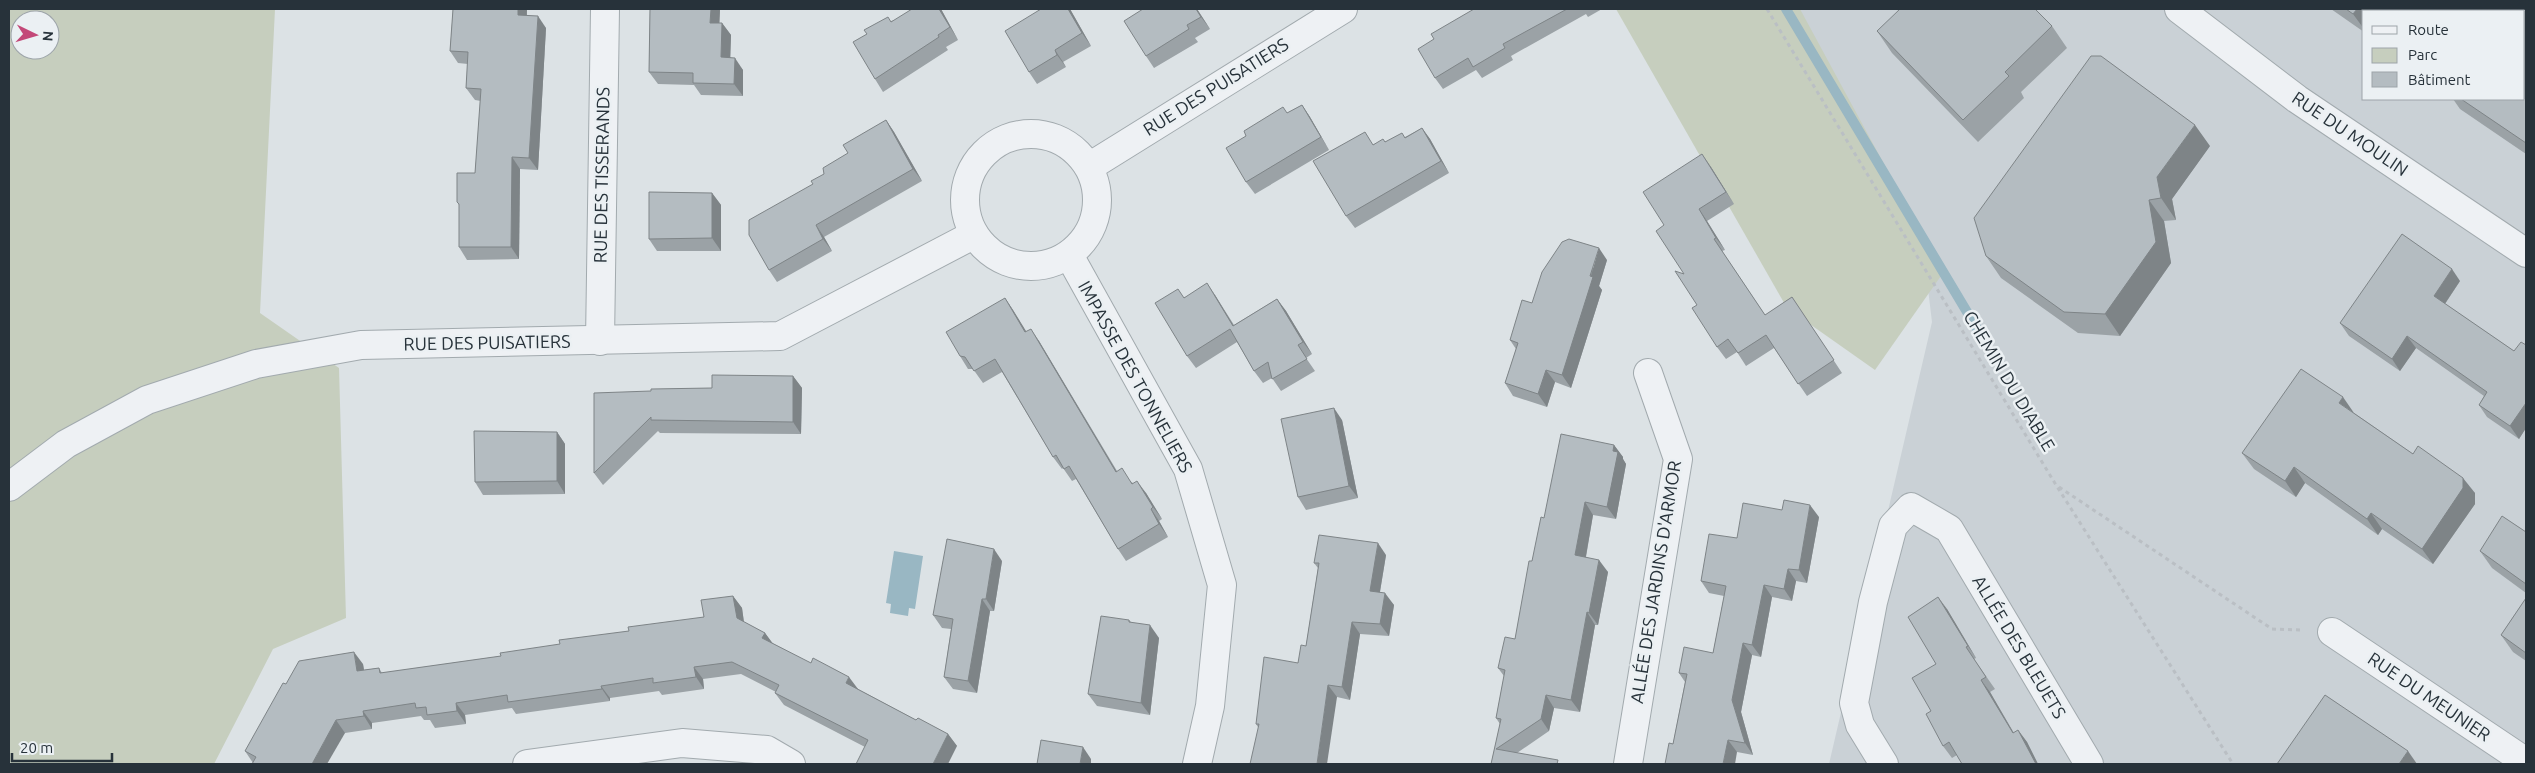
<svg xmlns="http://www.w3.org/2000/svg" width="2535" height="773" font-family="Ubuntu,sans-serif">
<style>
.built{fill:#cad1d6;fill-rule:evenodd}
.green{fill:#c6cebe;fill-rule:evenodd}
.water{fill:#99b7c3}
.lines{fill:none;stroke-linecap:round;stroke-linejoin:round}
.stream{stroke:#99b7c3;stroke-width:10}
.minor-casing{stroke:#a2aaae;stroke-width:30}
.path{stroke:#babfc4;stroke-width:3;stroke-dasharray:4 4;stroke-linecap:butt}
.minor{stroke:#eef1f4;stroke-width:28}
.wall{fill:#9ba2a6}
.shaded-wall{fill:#7e8487}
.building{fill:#b4bcc1;stroke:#7e8487}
.labels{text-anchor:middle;stroke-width:5;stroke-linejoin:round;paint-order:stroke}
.street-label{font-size:18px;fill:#27323a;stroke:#ebf0f3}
</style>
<rect width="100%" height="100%" fill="#dce2e5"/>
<path class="built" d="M 1789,9 L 2526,9 L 2526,764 L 1829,764 L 1932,322 L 1921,231 ZM 2364,11 L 2524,11 L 2524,99 L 2364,99 Z"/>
<g class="green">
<path d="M 9,9 L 275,9 L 260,313 L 339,368 L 346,618 L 273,649 L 214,764 L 9,764 ZM 20,20 L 50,20 L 50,50 L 20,50 Z"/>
<polygon points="1616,9 1800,9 1943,273 1875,370 1787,308"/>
</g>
<polygon class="water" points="894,551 923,556 915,609 909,608 908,616 890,613 891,604 886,603"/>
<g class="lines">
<polyline class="stream" points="1786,9 1982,337"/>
<g class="minor-casing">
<g id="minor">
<polyline points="2179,9 2297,99 2526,253"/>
<circle cx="1031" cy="200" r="66"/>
<polyline points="1089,167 1343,9"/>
<polyline points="1069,255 1188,469 1222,585 1210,706 1197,764"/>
<polyline points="600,341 605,9"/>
<polyline points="9,487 66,444 147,400 256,364 361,345 780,336 973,235"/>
<polyline points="2332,632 2526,762"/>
<polyline points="527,764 682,743 767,750 791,764"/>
<polyline points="1628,764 1678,459 1648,373"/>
<polyline points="1884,764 1860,725 1854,703 1873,602 1893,526 1911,507 1949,529 2089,764"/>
</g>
</g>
<g class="path">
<polyline points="1767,9 2056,485 2233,764"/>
<polyline points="2059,487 2272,629 2302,630"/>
</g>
<use href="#minor" class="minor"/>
</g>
<g class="wall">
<polygon points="453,9 527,9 527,15 546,28 538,170 520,169 519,259 467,260 459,247 459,205 457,202 475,173 481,101 475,100 466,88 468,64 458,63 450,51"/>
<polygon points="650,9 720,9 719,23 722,23 731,35 730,57 743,70 743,96 701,95 694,85 658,84 649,72"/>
<polygon points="941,9 958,40 946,47 948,50 883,92 875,79 867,34 891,21"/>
<polygon points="1041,9 1070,9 1091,46 1063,62 1066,67 1037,84 1029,72"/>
<polygon points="1197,9 1210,29 1195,38 1198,42 1154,68 1146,56"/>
<polygon points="1474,9 1602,9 1588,17 1586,14 1511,56 1513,60 1482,78 1476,70 1443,89 1435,78 1434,39"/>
<polygon points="2331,9 2387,9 2385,11 2364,11 2364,32"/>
<polygon points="2526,9 2526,154 2460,109 2453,99 2524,99"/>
<polygon points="2052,26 2067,48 2021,92 2024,98 1978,142 1892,53 1877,31"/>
<polygon points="1302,105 1310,117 1329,150 1255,194 1246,182 1287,113"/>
<polygon points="886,120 894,132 922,181 824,237 832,251 777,282 769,270 813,184"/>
<polygon points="1422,128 1430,139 1449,173 1355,228 1346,216 1374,144 1405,137"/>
<polygon points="2210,146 2172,199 2176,220 2164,221 2171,263 2120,336 2078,333 2001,278 1986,256"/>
<polygon points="1711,167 1734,204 1707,221 1725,250 1722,251 1765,315 1792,297 1842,373 1807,396 1774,348 1746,366 1737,352 1726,359 1717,347 1697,305 1664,225"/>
<polygon points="712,193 721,205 721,251 657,251 649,239"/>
<polygon points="1607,260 1599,286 1602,290 1571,388 1555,382 1547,407 1513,396 1505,383 1516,349 1510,340 1532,303"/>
<polygon points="2460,281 2445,304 2514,351 2526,345 2526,428 2519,439 2487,417 2479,405 2484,396 2416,348 2400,371 2349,336 2340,323"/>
<polygon points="1215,295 1234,325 1277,299 1286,311 1312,354 1306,358 1315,371 1281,391 1272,378 1263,383 1254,371 1237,342 1196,368 1187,356 1184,297"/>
<polygon points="1005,298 1013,310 1026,332 1039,341 1117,471 1146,493 1162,519 1159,521 1168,537 1126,561 1118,549 1076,479 1072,481 1063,468 1062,469 1053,457 1002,372 983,383 973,369 968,369 960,356"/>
<polygon points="793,376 802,388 801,434 660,433 658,431 603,485 594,473 651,391 712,388"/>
<polygon points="2354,413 2413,454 2475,493 2475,504 2433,564 2382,529 2378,535 2305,483 2296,497 2254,469 2242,453"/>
<polygon points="1342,420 1358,498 1306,510 1298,497"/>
<polygon points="557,432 565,444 565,494 483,495 475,482"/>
<polygon points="1614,445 1623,457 1623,459 1626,464 1616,519 1593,515 1586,557 1608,572 1598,625 1595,625 1580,712 1554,708 1549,731 1517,753 1491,764 1500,724 1496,718 1504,676 1498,668 1515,639 1532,561 1544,518"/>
<polygon points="1819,517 1807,583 1796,581 1792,601 1772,597 1761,657 1752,655 1741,712 1753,755 1737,752 1673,744 1685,682 1679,673 1713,653 1724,596 1709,593 1701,581 1737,538"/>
<polygon points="2526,532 2526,593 2492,568 2480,551"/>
<polygon points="1386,555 1380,592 1394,605 1389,636 1360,634 1350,700 1337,697 1258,727 1256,724 1298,663 1306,646 1318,568 1314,563"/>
<polygon points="1002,561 994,611 990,611 977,693 953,689 944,677 951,629 942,628 933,615"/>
<polygon points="733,596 742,608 744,622 765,633 772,643 916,720 948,734 957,746 865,747 784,705 775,693 776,692 741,674 703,679 704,689 662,695 659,691 610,698 610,701 516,714 512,708 465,715 466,724 435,728 430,720 424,720 421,716 372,723 372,729 345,733 253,763 245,751 286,684 363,664 364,670 379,668 382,673 501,656 704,617"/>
<polygon points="2526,598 2526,661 2513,652 2501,635"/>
<polygon points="1947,609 1976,658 1974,659 1995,689 1990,692 2014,733 2018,730 2027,742 2038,764 1962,764 1957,755 1952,758 1943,746 1931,711 1936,664"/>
<polygon points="1129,620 1131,622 1159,638 1150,715 1097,706 1088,694"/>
</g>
<g class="shaded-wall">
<polygon points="518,9 527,9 526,27 518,15"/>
<polygon points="711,9 720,9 719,35 710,23"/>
<polygon points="939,9 941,9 958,40 950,27"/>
<polygon points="1068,9 1070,9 1091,46 1082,33"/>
<polygon points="1196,9 1197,9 1210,29 1201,17"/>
<polygon points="2357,9 2387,9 2385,11 2364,11 2364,29 2353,14"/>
<polygon points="538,16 546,28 538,170 529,158"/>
<polygon points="722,23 731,35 730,69 721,57"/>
<polygon points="1055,50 1063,62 1066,67 1057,55"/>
<polygon points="735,58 743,70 743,96 734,84"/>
<polygon points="1302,105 1310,117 1329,150 1321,137"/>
<polygon points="886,120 894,132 922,181 913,169"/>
<polygon points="2195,125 2210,146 2172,199 2176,220 2161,198 2157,177"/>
<polygon points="1422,128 1430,139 1449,173 1441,161"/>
<polygon points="1702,154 1711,167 1734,204 1726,192"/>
<polygon points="512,157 520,169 519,259 511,247"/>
<polygon points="712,193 721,205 721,251 712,238"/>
<polygon points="2149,200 2164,221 2171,263 2120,336 2105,314"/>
<polygon points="1699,209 1707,221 1725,250 1716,238"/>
<polygon points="816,225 824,237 832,251 823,239"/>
<polygon points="1599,248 1607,260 1599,286 1602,290 1571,388 1562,375"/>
<polygon points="2452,269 2460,281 2442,308 2434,296"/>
<polygon points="1207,283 1215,295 1241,338 1233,326"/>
<polygon points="1005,298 1013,310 1034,344 1025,332"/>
<polygon points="1277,299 1286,311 1312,354 1303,342"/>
<polygon points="1031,329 1039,341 1124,484 1116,472"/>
<polygon points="2407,336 2416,348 2400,371 2392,359"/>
<polygon points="1546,370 1555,382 1547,407 1538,394"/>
<polygon points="793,376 802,388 801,434 793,422"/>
<polygon points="2343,397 2354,413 2339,403"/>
<polygon points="2526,403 2526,428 2519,439 2510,426"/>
<polygon points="1334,408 1342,420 1358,498 1349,486"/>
<polygon points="557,432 565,444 565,494 557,481"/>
<polygon points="1614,445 1623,457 1623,459 1626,464 1616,519 1607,507 1613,451"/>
<polygon points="2294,467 2305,483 2296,497 2285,481"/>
<polygon points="2463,478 2475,493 2475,504 2433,564 2422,549"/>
<polygon points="1137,481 1146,493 1162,519 1153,507"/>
<polygon points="1585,502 1593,515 1584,567 1575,555"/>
<polygon points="1810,505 1819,517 1807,583 1799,570"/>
<polygon points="1151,509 1159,521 1168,537 1159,524"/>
<polygon points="2371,513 2382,529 2378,535 2367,519"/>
<polygon points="1378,543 1386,555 1378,603 1370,591"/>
<polygon points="994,549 1002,561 994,611 986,599"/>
<polygon points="1599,560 1608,572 1598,625 1589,613"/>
<polygon points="1788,569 1796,581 1792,601 1784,589"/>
<polygon points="1764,585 1772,597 1761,657 1752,645"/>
<polygon points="1385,593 1394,605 1389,636 1380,624"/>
<polygon points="733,596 742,608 745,631 737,618"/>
<polygon points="1938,597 1947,609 1976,658 1968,646"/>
<polygon points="982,599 990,611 977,693 968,681"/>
<polygon points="1587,612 1595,625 1580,712 1571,700"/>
<polygon points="1352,622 1360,634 1350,700 1342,687"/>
<polygon points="1150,625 1159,638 1150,715 1141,703"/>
<polygon points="765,633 774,645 762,638"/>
<polygon points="1743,643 1752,655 1741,712 1753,755 1745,743 1732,700"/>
<polygon points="354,652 363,664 366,684 357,671"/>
<polygon points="694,667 703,679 704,689 696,677"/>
<polygon points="849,677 858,689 854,696 846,683"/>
<polygon points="1981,680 1990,692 2021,746 2013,733"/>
<polygon points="1328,685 1337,697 1327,764 1317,764"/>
<polygon points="601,686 610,698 610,701 602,689"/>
<polygon points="1546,695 1554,708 1549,731 1541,719"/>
<polygon points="456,703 465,715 466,724 457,711"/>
<polygon points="363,711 372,723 372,729 364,716"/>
<polygon points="336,720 345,733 327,764 312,764"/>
<polygon points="2018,730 2027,742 2038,764 2036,764"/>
<polygon points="948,734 957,746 948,764 933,764"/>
<polygon points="1728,740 1737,752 1735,764 1723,764"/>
<polygon points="1083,747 1091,759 1091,764 1080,764"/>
<polygon points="2408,751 2417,764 2399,764"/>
</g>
<g class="building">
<polygon points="453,9 518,9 518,15 538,16 529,158 512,157 511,247 459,247 459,204 457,202 457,173 475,173 481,89 466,88 468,52 450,51"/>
<polygon points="650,9 711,9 710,23 722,23 721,57 735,58 734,84 693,83 693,73 649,72"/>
<polygon points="912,9 939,9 950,27 938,35 939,37 875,79 853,42 867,34 864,30 888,17 891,22"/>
<polygon points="1041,9 1068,9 1082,33 1055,50 1057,55 1029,72 1005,31"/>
<polygon points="1143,9 1196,9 1201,17 1187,25 1189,29 1146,56 1124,21"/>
<polygon points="1474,9 1567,9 1503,44 1505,48 1473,67 1468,58 1435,78 1418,49 1434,39 1431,34"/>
<polygon points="1900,9 2035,9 2052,26 2005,72 2009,76 1963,120 1877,31"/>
<polygon points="2346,9 2357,9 2353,14"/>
<polygon points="2499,9 2526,9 2526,143 2461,99 2524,99 2524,11 2497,11"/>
<polygon points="2091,56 2101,56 2195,125 2157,177 2161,198 2149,200 2156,242 2105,314 2064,312 1986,256 1974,218"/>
<polygon points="1302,105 1321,137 1246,182 1226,148 1246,136 1244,131 1283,107 1287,113"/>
<polygon points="886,120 913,169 816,225 823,239 769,270 749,235 749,220 813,184 811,181 824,174 823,168 848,153 843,145"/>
<polygon points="1422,128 1441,161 1346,216 1313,161 1365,132 1373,145 1383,139 1385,142 1402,133 1405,138"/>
<polygon points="1702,154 1726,192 1699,209 1716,238 1714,239 1765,315 1792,297 1834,360 1798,384 1766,335 1738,353 1728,339 1717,347 1692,308 1697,305 1675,271 1684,274 1656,231 1664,225 1643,192"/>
<polygon points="649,192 712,193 712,238 649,239"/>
<polygon points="2402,234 2452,269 2434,296 2514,351 2521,342 2526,345 2526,403 2510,426 2479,405 2487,392 2407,336 2392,359 2340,323"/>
<polygon points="1569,239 1599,248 1590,276 1593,277 1562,375 1546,370 1538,394 1505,383 1518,343 1510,340 1522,300 1532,303 1542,272 1562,242"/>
<polygon points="1207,283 1233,326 1277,299 1303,342 1298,345 1307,359 1272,379 1268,362 1254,371 1230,329 1187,356 1155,303 1178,289 1184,298"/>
<polygon points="1005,298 1025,332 1031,329 1116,472 1122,468 1132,484 1137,481 1153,507 1151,509 1159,524 1118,549 1069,466 1064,469 1056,455 1053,457 995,359 974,371 965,357 960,356 946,332"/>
<polygon points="2301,369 2343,397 2339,403 2413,454 2418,446 2463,478 2463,488 2422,549 2371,513 2367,519 2294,467 2285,481 2242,453"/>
<polygon points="712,375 793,376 793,422 651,420 651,417 594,473 594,393 651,391 651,389 712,388"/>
<polygon points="1334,408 1349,486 1298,497 1281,419"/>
<polygon points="474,431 557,432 557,481 475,482"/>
<polygon points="1561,434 1614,445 1613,451 1618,452 1607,507 1585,502 1575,555 1599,560 1589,613 1587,612 1571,700 1546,695 1541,719 1496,749 1558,760 1557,764 1491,764 1501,719 1496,718 1505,670 1498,668 1505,637 1515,639 1529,561 1532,561 1541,517 1544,518"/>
<polygon points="1784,500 1810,505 1799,570 1788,569 1784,589 1764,585 1752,645 1743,643 1732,700 1745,743 1728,740 1723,764 1665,764 1669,743 1673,744 1687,674 1679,673 1684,647 1713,653 1726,586 1701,581 1709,534 1737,538 1743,503 1782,510"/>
<polygon points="2502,516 2526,532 2526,584 2480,551"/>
<polygon points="1319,535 1378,543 1370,591 1385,593 1380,624 1352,622 1342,687 1328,685 1317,764 1250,764 1259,724 1256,724 1264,657 1298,663 1301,645 1306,646 1319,563 1314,563"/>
<polygon points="947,539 994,549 986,599 982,599 968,681 944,677 953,619 933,615"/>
<polygon points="733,596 737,618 765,633 762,638 811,663 813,658 849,677 846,683 916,720 918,718 948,734 933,764 856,764 868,740 775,693 779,685 732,662 694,667 696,677 653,683 653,678 601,686 602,689 508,702 507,695 456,703 457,711 427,715 426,707 416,708 415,703 363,711 364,716 336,720 312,764 252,764 256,757 245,751 283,683 286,684 299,661 354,652 357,671 379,668 380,673 501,656 500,653 560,644 559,640 629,631 628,627 704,617 701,600"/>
<polygon points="1938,597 1968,646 1966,647 1986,677 1981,680 2013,733 2018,730 2036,764 1962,764 1949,742 1943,746 1926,714 1931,711 1912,678 1936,664 1908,617"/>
<polygon points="2526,598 2526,653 2501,635"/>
<polygon points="1101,616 1129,620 1129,622 1150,625 1141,703 1088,694"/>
<polygon points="2325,695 2408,751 2399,764 2277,764"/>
<polygon points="1041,740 1083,747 1080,764 1037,764"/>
</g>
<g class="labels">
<g class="street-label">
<text transform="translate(1216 87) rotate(-32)" y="6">RUE DES PUISATIERS</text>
<text transform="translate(2350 134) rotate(34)" y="6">RUE DU MOULIN</text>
<text transform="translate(602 175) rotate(-89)" y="6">RUE DES TISSERANDS</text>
<text transform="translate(487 343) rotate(-1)" y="6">RUE DES PUISATIERS</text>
<text transform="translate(1135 377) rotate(61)" y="6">IMPASSE DES TONNELIERS</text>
<text transform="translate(2009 381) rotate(59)" y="6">CHEMIN DU DIABLE</text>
<text transform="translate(1656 582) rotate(-81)" y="6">ALLÉE DES JARDINS D'ARMOR</text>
<text transform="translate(2019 647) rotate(59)" y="6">ALLÉE DES BLEUETS</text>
<text transform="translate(2429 697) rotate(34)" y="6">RUE DU MEUNIER</text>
</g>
</g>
<rect width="2535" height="773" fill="none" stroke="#27323a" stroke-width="20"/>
<rect x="2362" y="10" width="162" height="90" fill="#ebf0f3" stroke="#9da4a9"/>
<rect x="2372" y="26" width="25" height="8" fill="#eef1f4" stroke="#9da4a9"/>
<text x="2408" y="35" font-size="15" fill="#27323a">Route</text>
<rect x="2372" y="48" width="25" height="15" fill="#c6cebe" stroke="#9da4a9"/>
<text x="2408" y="60" font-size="15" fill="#27323a">Parc</text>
<rect x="2372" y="72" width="25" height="15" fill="#b4bcc1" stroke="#9da4a9"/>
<text x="2408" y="85" font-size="15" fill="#27323a">Bâtiment</text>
<g transform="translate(35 35) rotate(95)"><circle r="24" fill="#ebf0f3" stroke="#9da4a9"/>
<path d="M0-4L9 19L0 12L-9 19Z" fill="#c34878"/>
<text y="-8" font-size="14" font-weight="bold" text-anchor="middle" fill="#27323a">N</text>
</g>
<path d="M12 753v8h100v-8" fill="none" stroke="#27323a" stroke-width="2.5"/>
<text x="20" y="753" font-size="15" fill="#27323a" stroke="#ebf0f3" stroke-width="4" paint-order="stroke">20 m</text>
</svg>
